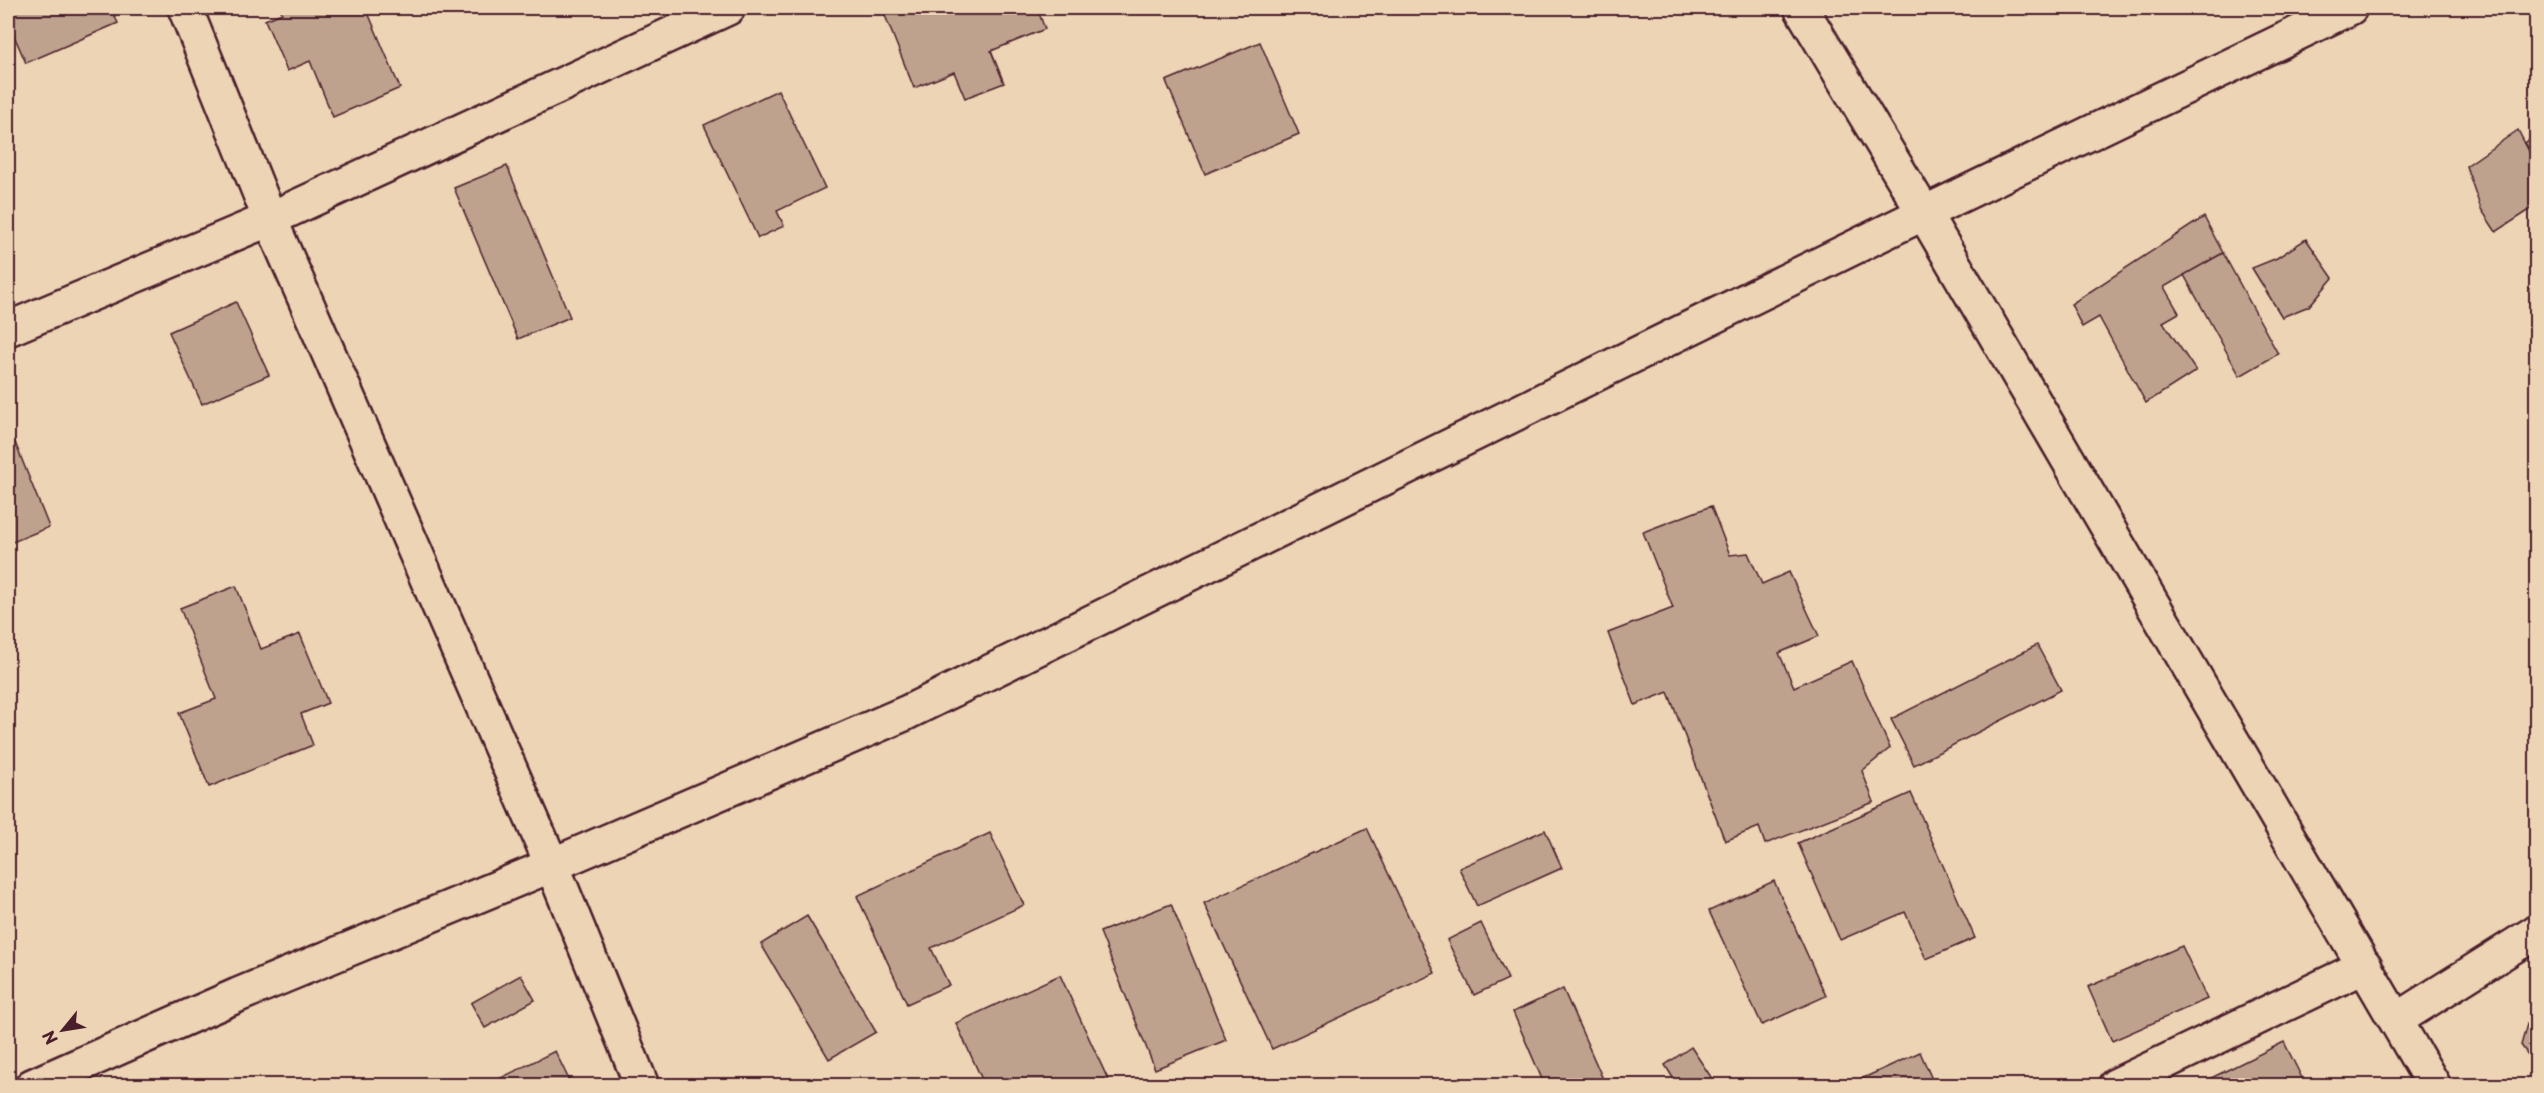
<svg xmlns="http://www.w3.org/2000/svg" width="2544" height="1093" font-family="'Playpen Sans',sans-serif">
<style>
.building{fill:#bfa28e;stroke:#4a1f2b;stroke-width:1.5}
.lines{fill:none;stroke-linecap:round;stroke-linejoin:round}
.street-casing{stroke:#4a1f2b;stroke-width:38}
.street{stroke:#ecd4b5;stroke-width:33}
</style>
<rect width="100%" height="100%" fill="#ecd4b5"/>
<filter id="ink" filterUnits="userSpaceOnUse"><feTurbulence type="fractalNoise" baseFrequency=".0167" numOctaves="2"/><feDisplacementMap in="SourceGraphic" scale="12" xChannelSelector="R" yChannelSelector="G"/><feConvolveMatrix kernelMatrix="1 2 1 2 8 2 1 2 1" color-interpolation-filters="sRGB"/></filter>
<g filter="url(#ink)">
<g class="building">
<polygon points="8,8 111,8 118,23 26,63 8,22"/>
<polygon points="280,8 366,8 400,88 333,117 310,61 287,71 265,20 282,13"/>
<polygon points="898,8 1037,8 1045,29 991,51 1004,83 965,98 954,72 914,88 884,13"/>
<polygon points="1260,42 1299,134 1205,174 1166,81"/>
<polygon points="778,90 825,188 777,211 784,226 758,238 704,125"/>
<polygon points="2518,130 2536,165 2536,206 2496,232 2481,209 2466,166"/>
<polygon points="2536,134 2536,159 2525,143"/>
<polygon points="507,166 570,317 518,339 454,188"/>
<polygon points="2204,217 2223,253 2164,287 2179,313 2163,322 2196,371 2146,403 2099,317 2082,327 2071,304"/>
<polygon points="2306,239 2333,278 2309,306 2282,317 2252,268 2277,258"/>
<polygon points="2223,253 2278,354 2240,376 2184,275"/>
<polygon points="236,302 269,375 202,404 169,332"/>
<polygon points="8,425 49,527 8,544"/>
<polygon points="1711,506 1730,555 1748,553 1762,584 1789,572 1819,636 1779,653 1794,687 1852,661 1890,748 1862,771 1874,802 1765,844 1759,827 1725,841 1668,692 1635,705 1608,633 1673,608 1643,532"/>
<polygon points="236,586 261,649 300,634 328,703 301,714 313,745 209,787 179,713 216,699 180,608"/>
<polygon points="2037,645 2061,690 1914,765 1891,719"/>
<polygon points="1911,793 1975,938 1926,959 1905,912 1840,940 1798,843"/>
<polygon points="1367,828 1435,973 1272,1049 1204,903"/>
<polygon points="1545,830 1562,868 1477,906 1459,868"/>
<polygon points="990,833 1024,905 931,948 949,985 907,1004 857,896"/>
<polygon points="1774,881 1826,996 1762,1025 1709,911"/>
<polygon points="1171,904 1226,1040 1155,1069 1100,932"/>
<polygon points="807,916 876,1032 829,1059 761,944"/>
<polygon points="1481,923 1508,979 1474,995 1447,940"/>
<polygon points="2182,946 2207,999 2112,1041 2088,987"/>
<polygon points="521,975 535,1000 485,1028 471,1003"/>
<polygon points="1060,975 1111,1086 985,1086 956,1023"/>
<polygon points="1563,989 1606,1086 1545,1086 1513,1012"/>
<polygon points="2536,1009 2536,1066 2521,1045 2530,1014"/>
<polygon points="2284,1042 2306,1086 2195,1086"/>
<polygon points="1691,1047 1717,1086 1678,1086 1665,1065"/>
<polygon points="555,1051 572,1086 485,1086"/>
<polygon points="1920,1052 1935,1086 1846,1086"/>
<polygon points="2536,1067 2536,1086 2531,1086 2527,1082"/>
</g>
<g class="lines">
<g class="street-casing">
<g id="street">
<polyline points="185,8 270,219 552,865 642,1086"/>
<polyline points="1801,8 1924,213 2434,1086"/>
<polyline points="8,329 270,219 728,8"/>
<polyline points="2396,1020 2536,932"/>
<polyline points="32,1086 238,995 552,865 906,713 1924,213 2350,8"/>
<polyline points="2115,1086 2365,966"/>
</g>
</g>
<use href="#street" class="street"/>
</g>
</g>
<rect width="2544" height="1093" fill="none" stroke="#ecd4b5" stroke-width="30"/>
<rect x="15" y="15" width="2514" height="1063" fill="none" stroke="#4a1f2b" stroke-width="2" filter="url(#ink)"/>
<g transform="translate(63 1030) rotate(240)" stroke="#ecd4b5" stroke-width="4.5" paint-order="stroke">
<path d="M0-4.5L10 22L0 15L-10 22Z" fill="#4a1f2b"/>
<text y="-9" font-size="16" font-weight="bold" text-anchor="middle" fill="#4a1f2b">N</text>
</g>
</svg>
